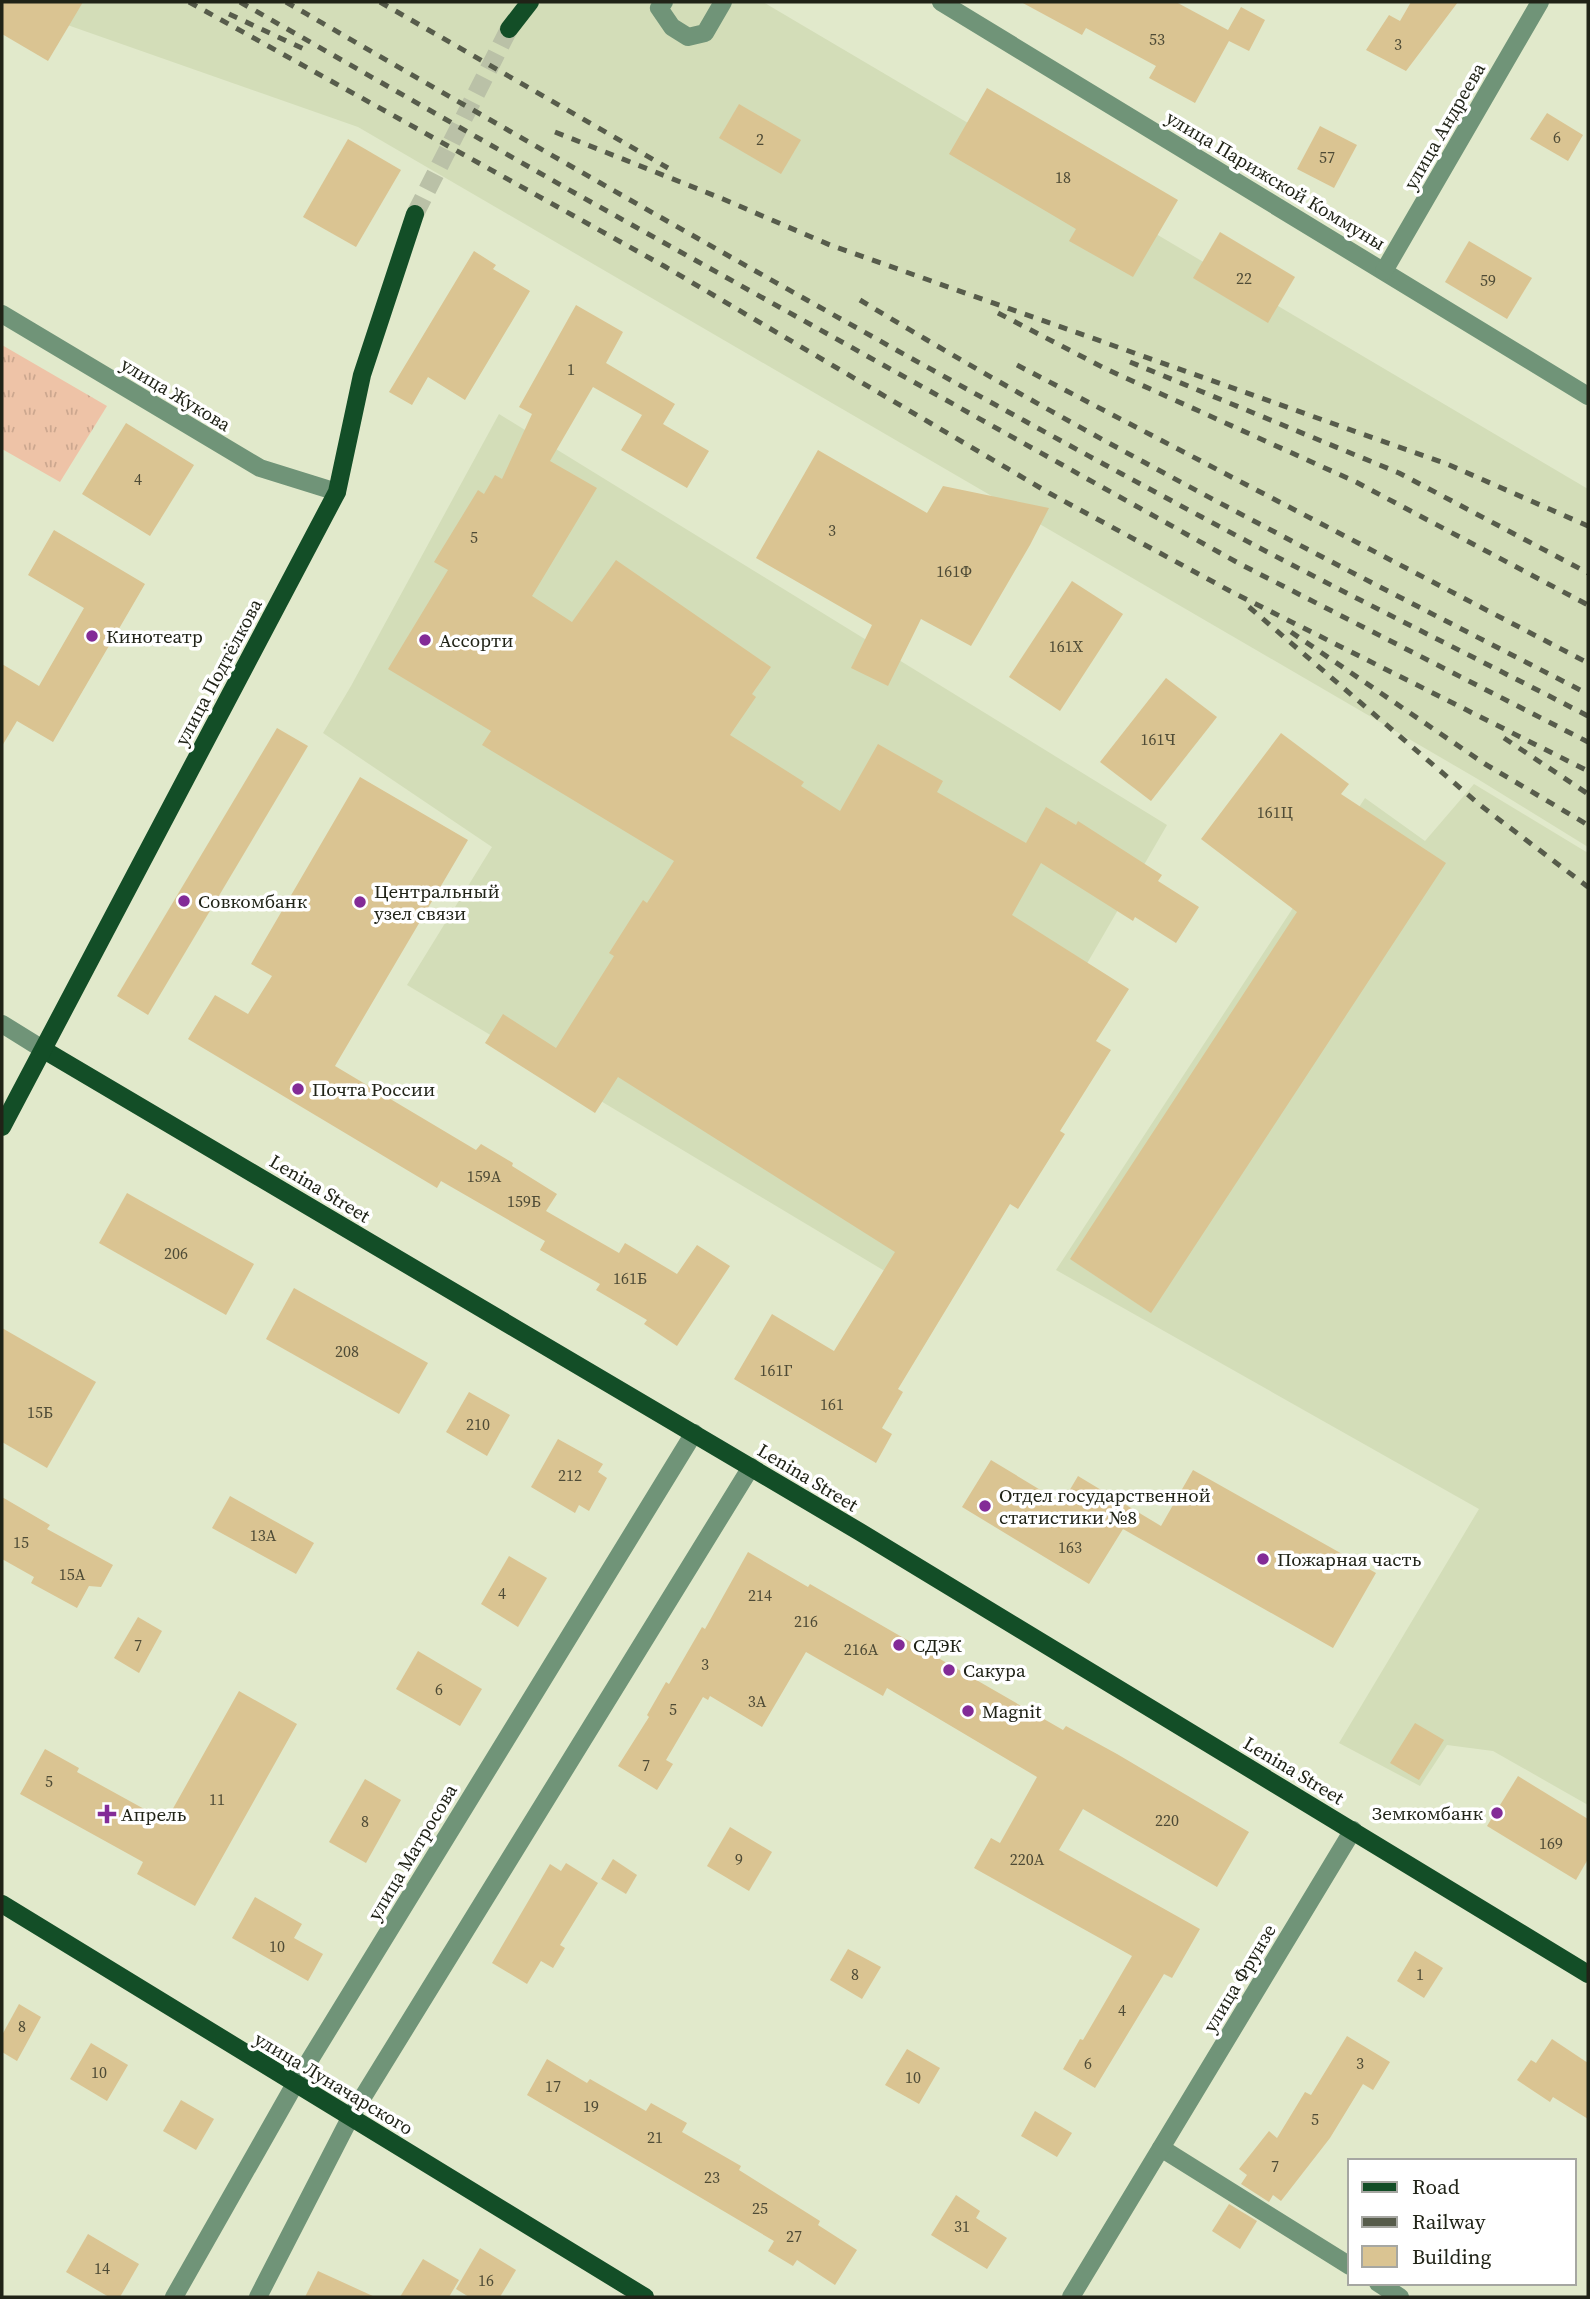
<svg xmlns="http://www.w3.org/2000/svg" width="1590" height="2299" font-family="'Source Serif 4',serif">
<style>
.built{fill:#d3ddb8}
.grass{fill:url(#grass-tufts)}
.building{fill:#dac492}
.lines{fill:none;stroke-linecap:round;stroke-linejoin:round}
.major-tunnel{stroke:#bac1a7;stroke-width:18;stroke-dasharray:18 9;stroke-linecap:butt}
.minor{stroke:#709478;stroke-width:18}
.major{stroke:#134e27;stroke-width:18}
.rail{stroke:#575c4b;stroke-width:5;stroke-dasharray:9 9;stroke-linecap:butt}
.poi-dot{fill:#832b97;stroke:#fff;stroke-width:2.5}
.labels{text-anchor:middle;stroke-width:7;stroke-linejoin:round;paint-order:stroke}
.number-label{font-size:16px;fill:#4e4b36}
.street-label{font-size:19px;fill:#202317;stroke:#fff}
.poi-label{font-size:19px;fill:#202317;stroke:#fff;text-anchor:start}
</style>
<defs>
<pattern id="grass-tufts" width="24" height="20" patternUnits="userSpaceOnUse" patternTransform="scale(1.75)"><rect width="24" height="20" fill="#eec3a7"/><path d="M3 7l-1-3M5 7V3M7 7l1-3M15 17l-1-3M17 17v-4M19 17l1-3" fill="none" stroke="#cca78f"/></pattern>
</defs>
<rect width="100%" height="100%" fill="#e1e9cb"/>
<g class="built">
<polygon points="2,2 763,2 1588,489 1588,847 1476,778 358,127"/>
<polygon points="499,414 1167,825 903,1282 407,985 492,847 323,733 351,686"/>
<polygon points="1474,784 1588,853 1588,1805 1493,1751 1447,1745 1420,1786 1339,1743 1479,1509 1056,1270 1365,798 1425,841"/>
</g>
<polygon class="grass" points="2,345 107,406 60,482 2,449"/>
<g class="building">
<polygon points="2,2 83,2 48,61 2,34"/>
<polygon points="1021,2 1176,2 1228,30 1241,7 1265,20 1249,51 1229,41 1195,103 1149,78 1156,66 1086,28 1082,35"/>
<polygon points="1411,2 1458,2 1406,71 1366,50 1389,15 1400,21"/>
<polygon points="987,88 1178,200 1133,277 1069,241 1076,229 949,154"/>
<polygon points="739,104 801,140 781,174 719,138"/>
<polygon points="1547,113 1583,135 1568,161 1530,139"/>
<polygon points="1320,126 1357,145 1334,188 1297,169"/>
<polygon points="348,139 401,170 356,247 303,217"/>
<polygon points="1220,232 1295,277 1268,323 1193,278"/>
<polygon points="1469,241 1532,278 1507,319 1445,282"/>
<polygon points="474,251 496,265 493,269 530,291 465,400 428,377 412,405 389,392"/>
<polygon points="576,305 623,332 606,363 675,404 663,424 709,451 687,488 621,450 642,415 593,387 550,461 597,488 532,596 572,622 616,560 771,667 752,694 756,697 730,735 804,782 801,786 840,811 878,744 943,781 937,792 1026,843 1046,807 1076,825 1078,821 1162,875 1158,881 1199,907 1176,943 1135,917 1133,921 1041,863 1012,915 1129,989 1096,1041 1111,1050 1060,1131 1065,1134 1018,1209 1010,1204 898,1389 903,1392 882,1428 892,1434 876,1463 734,1379 772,1314 834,1351 895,1252 618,1077 595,1113 485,1043 503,1014 556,1048 614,956 609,953 630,920 643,900 647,903 674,861 482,745 491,731 388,669 448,570 434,562 478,490 484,494 495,475 502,479 532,414 519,407"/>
<polygon points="126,423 194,465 150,536 82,494"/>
<polygon points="818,450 927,513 943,486 1049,508 1030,545 971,646 921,619 888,686 851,668 872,625 756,558"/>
<polygon points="54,530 145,584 53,742 17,721 2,746 2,664 39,686 84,608 28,575"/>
<polygon points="1072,581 1123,614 1060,711 1009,677"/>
<polygon points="1166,678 1217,717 1151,801 1100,762"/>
<polygon points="277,728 308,746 148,1015 117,996"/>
<polygon points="1281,733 1349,784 1341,794 1446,863 1151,1313 1070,1259 1297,912 1201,839"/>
<polygon points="360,777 468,840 335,1066 476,1150 481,1144 513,1163 512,1166 557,1194 546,1211 619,1253 625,1243 677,1274 697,1245 730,1266 677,1346 644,1324 647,1320 596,1290 600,1284 540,1250 545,1241 441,1181 437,1188 188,1039 215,995 248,1014 272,976 251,964"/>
<polygon points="127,1193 254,1264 226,1315 99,1243"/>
<polygon points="294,1288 428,1363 399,1414 266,1339"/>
<polygon points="2,1328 96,1382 47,1468 2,1442"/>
<polygon points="469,1392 510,1415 487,1456 446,1432"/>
<polygon points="558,1439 603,1464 598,1472 607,1478 589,1511 579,1505 575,1513 531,1487"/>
<polygon points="991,1460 1062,1503 1078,1476 1161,1526 1193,1470 1376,1573 1333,1648 1123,1529 1089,1584 962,1507"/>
<polygon points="230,1496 314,1543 296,1574 212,1528"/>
<polygon points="2,1497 50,1525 47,1529 113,1565 101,1587 89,1586 77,1608 31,1583 34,1577 2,1559"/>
<polygon points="748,1552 808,1587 810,1584 1063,1730 1066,1726 1117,1754 1249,1832 1217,1887 1083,1809 1059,1850 1200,1929 1172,1978 1164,1974 1095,2088 1063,2069 1080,2039 1083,2040 1132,1956 974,1868 991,1838 1000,1843 1037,1777 887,1688 883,1696 806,1652 762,1727 710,1696 708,1700 703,1697 666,1760 673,1764 657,1790 618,1766 649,1717 647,1715 666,1682 669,1684 702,1627 705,1629"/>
<polygon points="509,1556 547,1578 518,1627 481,1604"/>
<polygon points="138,1617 162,1631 139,1673 114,1658"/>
<polygon points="418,1651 482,1689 460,1726 396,1689"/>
<polygon points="239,1691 297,1724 195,1906 137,1874 143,1862 20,1794 45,1749 79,1768 77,1772 166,1821"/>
<polygon points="1415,1723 1444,1740 1419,1780 1390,1763"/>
<polygon points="1518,1776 1588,1819 1588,1859 1576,1880 1487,1826"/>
<polygon points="365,1779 401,1800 366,1863 329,1842"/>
<polygon points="730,1827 772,1852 749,1891 707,1866"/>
<polygon points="613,1859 637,1875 626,1894 601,1879"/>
<polygon points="566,1863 598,1883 560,1945 565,1948 553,1968 541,1961 527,1984 492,1963 550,1864 561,1871"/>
<polygon points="255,1897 302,1924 294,1938 323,1954 308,1981 232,1938"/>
<polygon points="848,1949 881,1967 862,1999 830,1980"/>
<polygon points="1415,1951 1443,1968 1424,1998 1397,1981"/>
<polygon points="19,2004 41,2017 17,2061 2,2052 2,2035"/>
<polygon points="1347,2036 1390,2062 1373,2090 1363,2084 1330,2138 1281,2201 1273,2195 1269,2202 1241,2184 1247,2175 1239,2169 1269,2131 1277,2138 1305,2092 1311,2095"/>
<polygon points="1552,2039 1588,2063 1588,2119 1553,2097 1550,2102 1517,2080 1531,2060 1536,2063"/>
<polygon points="91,2043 128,2065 107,2101 70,2079"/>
<polygon points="907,2049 940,2068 919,2104 885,2085"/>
<polygon points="547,2059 587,2083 590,2079 646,2111 651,2103 687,2123 682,2132 741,2166 739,2170 820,2221 818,2225 857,2250 835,2285 797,2260 793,2266 768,2251 774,2241 527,2095"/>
<polygon points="181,2100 214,2119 196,2150 163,2131"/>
<polygon points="1035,2111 1072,2133 1057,2157 1021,2136"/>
<polygon points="956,2195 980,2211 976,2218 1007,2238 987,2269 931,2235"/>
<polygon points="1229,2204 1257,2221 1240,2249 1212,2231"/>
<polygon points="88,2234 139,2264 120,2297 109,2297 66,2272"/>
<polygon points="480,2248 516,2270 500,2297 469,2297 456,2289"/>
<polygon points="423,2259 459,2280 449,2297 400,2297"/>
<polygon points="318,2271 375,2297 305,2297"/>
</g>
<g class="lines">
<polyline class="major-tunnel" points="415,214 509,29"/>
<g class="minor">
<polyline points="664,2 659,8 672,27 688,37 705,33 723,2"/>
<polyline points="941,2 1588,396"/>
<polyline points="1384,271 1540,2"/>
<polyline points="2,314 260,468 337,492"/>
<polyline points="2,1024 44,1050"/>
<polyline points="1161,2148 1350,2266"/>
<polyline points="1378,2283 1400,2297"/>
<polyline points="174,2297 295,2084 694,1433"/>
<polyline points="258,2297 350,2118 751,1467"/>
<polyline points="1071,2297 1353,1830"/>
</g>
<g class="major">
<polyline points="509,29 530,2"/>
<polyline points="44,1050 860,1532 1588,1974"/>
<polyline points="2,1127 337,492 362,375 415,214"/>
<polyline points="2,1904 645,2297"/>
</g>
<g class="rail">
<polyline points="189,2 664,266 1049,493 1230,591 1588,771"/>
<polyline points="240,2 573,192 1240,564 1588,742"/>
<path d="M 286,2 C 607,188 929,372 1256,546 C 1366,604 1478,659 1588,716"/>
<polyline points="380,2 668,168"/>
<polyline points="229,14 308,51"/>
<polyline points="555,132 723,199 830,245 1447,464 1588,526"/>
<path d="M 860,300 C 1096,443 1343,568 1588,694"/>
<polyline points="998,313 1106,369 1356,482 1588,605"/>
<polyline points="1130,362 1399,473 1588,573"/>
<polyline points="1017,365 1588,663"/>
<polyline points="1249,607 1480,805 1588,887"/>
<polyline points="1291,632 1485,764 1588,825"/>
<polyline points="1504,738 1588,794"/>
</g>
</g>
<g class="poi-dot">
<circle cx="92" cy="636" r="7"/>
<circle cx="425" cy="640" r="7"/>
<circle cx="184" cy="901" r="7"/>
<circle cx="360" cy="902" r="7"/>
<circle cx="298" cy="1089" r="7"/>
<circle cx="985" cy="1506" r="7"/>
<circle cx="1263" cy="1559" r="7"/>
<circle cx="899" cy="1645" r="7"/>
<circle cx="949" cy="1670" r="7"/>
<circle cx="968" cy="1711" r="7"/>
<circle cx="1497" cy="1813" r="7"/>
<path d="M103.5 1803.5h7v7h7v7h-7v7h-7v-7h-7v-7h7z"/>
</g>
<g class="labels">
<g class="number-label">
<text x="1157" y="45">53</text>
<text x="1398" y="50">3</text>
<text x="1557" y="143">6</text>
<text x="760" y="145">2</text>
<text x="1327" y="163">57</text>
<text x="1063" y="183">18</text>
<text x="1244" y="284">22</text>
<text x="1488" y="286">59</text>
<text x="571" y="375">1</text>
<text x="138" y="485">4</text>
<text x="832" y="536">3</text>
<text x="474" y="543">5</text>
<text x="954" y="577">161Ф</text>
<text x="1066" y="652">161Х</text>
<text x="1158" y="745">161Ч</text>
<text x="1275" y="818">161Ц</text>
<text x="484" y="1182">159А</text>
<text x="524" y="1207">159Б</text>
<text x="176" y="1259">206</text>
<text x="630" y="1284">161Б</text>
<text x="347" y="1357">208</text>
<text x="776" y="1376">161Г</text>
<text x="832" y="1410">161</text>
<text x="40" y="1418">15Б</text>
<text x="478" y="1430">210</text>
<text x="570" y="1481">212</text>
<text x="263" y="1541">13А</text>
<text x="21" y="1548">15</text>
<text x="1070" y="1553">163</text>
<text x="72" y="1580">15А</text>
<text x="502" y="1599">4</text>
<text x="760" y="1601">214</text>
<text x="806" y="1627">216</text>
<text x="138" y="1651">7</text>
<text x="861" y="1655">216А</text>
<text x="705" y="1670">3</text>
<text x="439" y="1695">6</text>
<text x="757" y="1707">3А</text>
<text x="673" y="1715">5</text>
<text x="646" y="1771">7</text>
<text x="49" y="1787">5</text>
<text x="217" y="1805">11</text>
<text x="1167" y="1826">220</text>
<text x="365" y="1827">8</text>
<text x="1551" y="1849">169</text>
<text x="739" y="1865">9</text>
<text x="1027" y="1865">220А</text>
<text x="277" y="1952">10</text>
<text x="855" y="1980">8</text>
<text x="1420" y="1980">1</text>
<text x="1122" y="2016">4</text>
<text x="22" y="2032">8</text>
<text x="1088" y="2069">6</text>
<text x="1360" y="2069">3</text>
<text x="99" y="2078">10</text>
<text x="913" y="2083">10</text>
<text x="553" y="2092">17</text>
<text x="591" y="2112">19</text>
<text x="1315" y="2125">5</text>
<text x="655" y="2143">21</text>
<text x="1275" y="2172">7</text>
<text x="712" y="2183">23</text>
<text x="760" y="2214">25</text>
<text x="962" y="2232">31</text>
<text x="794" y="2242">27</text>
<text x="102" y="2274">14</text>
<text x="486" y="2286">16</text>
</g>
<g class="street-label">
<text transform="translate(1444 126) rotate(-60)" y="7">улица Андреева</text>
<text transform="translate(1276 180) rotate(31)" y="7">улица Парижской Коммуны</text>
<text transform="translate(176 394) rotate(31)" y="7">улица Жукова</text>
<text transform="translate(218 672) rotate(-62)" y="7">улица Подтёлкова</text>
<text transform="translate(320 1188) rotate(31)" y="7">Lenina Street</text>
<text transform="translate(808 1477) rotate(31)" y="7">Lenina Street</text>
<text transform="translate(1294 1770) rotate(31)" y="7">Lenina Street</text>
<text transform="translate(412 1852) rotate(-59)" y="7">улица Матросова</text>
<text transform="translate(1239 1978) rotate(-59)" y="7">улица Фрунзе</text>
<text transform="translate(334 2083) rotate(31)" y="7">улица Луначарского</text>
</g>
<g class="poi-label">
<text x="106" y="643">Кинотеатр</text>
<text x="439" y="647">Ассорти</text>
<text x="374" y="898">Центральный<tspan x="374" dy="22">узел связи</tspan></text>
<text x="198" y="908">Совкомбанк</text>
<text x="312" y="1096">Почта России</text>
<text x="999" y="1502">Отдел государственной<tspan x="999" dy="22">статистики №8</tspan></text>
<text x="1277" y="1566">Пожарная часть</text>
<text x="913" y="1652">СДЭК</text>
<text x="963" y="1677">Сакура</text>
<text x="982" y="1718">Magnit</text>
<text x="1483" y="1820" text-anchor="end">Земкомбанк</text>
<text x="121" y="1821">Апрель</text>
</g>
</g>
<rect width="1590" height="2299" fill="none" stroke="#202317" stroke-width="7"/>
<rect x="1348" y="2159" width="228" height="126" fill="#ffffff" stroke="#a6a7a2" stroke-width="2"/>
<rect x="1362" y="2182" width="35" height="10" fill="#134e27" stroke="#a6a7a2" stroke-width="2"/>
<text x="1412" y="2194" font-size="21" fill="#202317">Road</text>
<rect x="1362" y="2217" width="35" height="10" fill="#575c4b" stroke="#a6a7a2" stroke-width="2"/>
<text x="1412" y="2229" font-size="21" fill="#202317">Railway</text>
<rect x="1362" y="2246" width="35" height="21" fill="#dac492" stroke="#a6a7a2" stroke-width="2"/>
<text x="1412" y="2264" font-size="21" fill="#202317">Building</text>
</svg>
